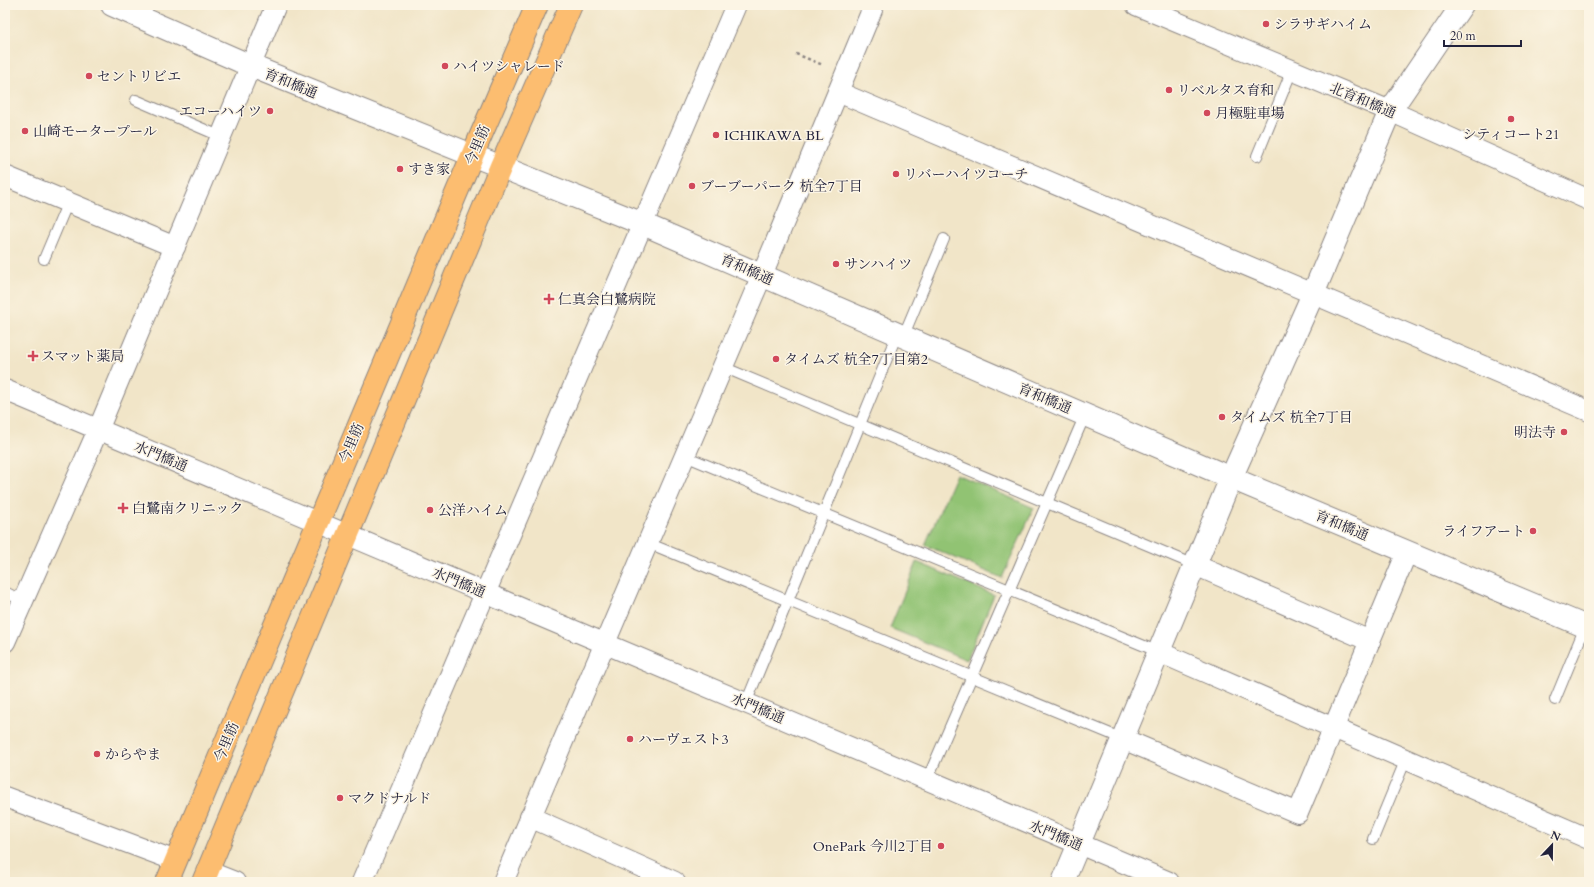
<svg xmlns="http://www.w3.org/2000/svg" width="1594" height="887" font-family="Cardo,'Noto Serif JP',serif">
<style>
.green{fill:#91c373;stroke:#5a7257}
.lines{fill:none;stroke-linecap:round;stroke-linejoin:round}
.service-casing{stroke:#8a8482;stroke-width:12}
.minor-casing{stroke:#8a8482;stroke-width:22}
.tertiary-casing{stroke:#8a8482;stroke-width:24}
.primary-casing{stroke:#8a8482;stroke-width:24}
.path{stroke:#8a8482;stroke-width:2.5;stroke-dasharray:3 3;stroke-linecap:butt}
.service{stroke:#fff;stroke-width:10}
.minor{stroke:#fff;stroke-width:20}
.tertiary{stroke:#fff;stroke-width:22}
.primary{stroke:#fcbd6f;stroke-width:22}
.poi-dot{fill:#d1495b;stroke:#fcf5e5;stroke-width:1.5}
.labels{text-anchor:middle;stroke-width:3;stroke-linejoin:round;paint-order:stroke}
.poi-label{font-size:14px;fill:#22223b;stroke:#fcf5e5;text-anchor:start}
.street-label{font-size:14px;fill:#22223b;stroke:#fcf5e5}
</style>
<rect width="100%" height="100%" fill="#fcf5e5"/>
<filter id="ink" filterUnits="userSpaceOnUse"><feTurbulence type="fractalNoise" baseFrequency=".025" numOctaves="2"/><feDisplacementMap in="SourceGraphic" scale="8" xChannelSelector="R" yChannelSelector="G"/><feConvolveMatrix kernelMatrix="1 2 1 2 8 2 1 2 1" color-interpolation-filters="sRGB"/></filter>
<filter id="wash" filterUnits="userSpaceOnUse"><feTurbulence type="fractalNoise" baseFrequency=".012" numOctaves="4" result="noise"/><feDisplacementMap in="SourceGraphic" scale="16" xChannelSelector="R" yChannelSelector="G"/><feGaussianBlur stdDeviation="0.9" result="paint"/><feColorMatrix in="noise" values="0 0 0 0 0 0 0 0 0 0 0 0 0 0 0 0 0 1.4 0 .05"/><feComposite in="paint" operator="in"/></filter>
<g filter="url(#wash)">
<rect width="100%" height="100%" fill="#f1e5c8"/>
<g class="green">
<polygon points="956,474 1034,508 1002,578 925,545"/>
<polygon points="917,562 994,595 967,660 890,628"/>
</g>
</g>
<g filter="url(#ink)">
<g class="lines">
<g class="service-casing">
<g id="service">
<polyline points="136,100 222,137"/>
<polyline points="1257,156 1292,70"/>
<polyline points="44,259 68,202"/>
<polyline points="903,337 944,239"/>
<polyline points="723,367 1195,565"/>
<polyline points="685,456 1159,652"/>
<polyline points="648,543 1123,739"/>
<polyline points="5,592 23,601"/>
<polyline points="1555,700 1585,627"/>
<polyline points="746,703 897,334"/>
<polyline points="927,780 1085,415"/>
<polyline points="1373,839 1406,759"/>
</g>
</g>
<g class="minor-casing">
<g id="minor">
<polyline points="1136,5 1390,111 1589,200"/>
<polyline points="838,92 1589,411"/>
<polyline points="5,176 175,247"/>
<polyline points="5,390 1169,882"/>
<polyline points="1195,565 1370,641"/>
<polyline points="5,642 98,430 276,5"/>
<polyline points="1159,652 1589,839"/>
<polyline points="1123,739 1298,813 1407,552"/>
<polyline points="5,797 176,861"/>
<polyline points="530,817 675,882"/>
<polyline points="207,871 235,882"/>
<polyline points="362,882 736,5"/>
<polyline points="503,882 762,275 874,5"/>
</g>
</g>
<g class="tertiary-casing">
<g id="tertiary">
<polyline points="112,5 251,66 643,224 1231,478 1589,628"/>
<polyline points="1063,882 1231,478 1313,294 1390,111 1462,5"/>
</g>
</g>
<g class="primary-casing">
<g id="primary">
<polyline points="167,882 472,156 537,5"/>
<polyline points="203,882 501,166 571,5"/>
</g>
</g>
<polyline class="path" points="796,54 823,65"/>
<use href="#service" class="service"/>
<use href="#minor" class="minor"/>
<use href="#tertiary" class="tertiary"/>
<use href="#primary" class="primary"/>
</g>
</g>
<g class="poi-dot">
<circle cx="1266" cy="24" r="4"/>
<circle cx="445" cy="66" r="4"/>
<circle cx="89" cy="76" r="4"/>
<circle cx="1169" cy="90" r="4"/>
<circle cx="270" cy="111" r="4"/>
<circle cx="1207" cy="113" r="4"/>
<circle cx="1511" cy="119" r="4"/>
<circle cx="25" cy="131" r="4"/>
<circle cx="716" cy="135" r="4"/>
<circle cx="400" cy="169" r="4"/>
<circle cx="896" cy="174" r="4"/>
<circle cx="692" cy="186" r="4"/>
<circle cx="836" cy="264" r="4"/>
<path d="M547 293h4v4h4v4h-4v4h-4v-4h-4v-4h4z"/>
<path d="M31 350h4v4h4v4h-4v4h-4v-4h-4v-4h4z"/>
<circle cx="776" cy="359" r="4"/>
<circle cx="1222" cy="417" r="4"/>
<circle cx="1564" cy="432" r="4"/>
<path d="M121 502h4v4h4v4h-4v4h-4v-4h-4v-4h4z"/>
<circle cx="430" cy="510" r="4"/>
<circle cx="1533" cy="531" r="4"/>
<circle cx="630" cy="739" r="4"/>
<circle cx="97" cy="754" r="4"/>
<circle cx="340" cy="798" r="4"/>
<circle cx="941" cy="846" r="4"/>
</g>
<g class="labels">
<g class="poi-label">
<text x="1274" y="29">シラサギハイム</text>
<text x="453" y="71">ハイツシャレード</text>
<text x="97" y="81">セントリビエ</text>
<text x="1177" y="95">リベルタス育和</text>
<text x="262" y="116" text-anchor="end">エコーハイツ</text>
<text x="1215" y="118">月極駐車場</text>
<text x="33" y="136">山崎モータープール</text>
<text x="1511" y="139" text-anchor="middle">シティコート21</text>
<text x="724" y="140">ICHIKAWA BL</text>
<text x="408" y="174">すき家</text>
<text x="904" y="179">リバーハイツコーチ</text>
<text x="700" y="191">ブーブーパーク 杭全7丁目</text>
<text x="844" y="269">サンハイツ</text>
<text x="558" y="304">仁真会白鷺病院</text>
<text x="41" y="361">スマット薬局</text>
<text x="784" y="364">タイムズ 杭全7丁目第2</text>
<text x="1230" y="422">タイムズ 杭全7丁目</text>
<text x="1556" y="437" text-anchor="end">明法寺</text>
<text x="132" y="513">白鷺南クリニック</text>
<text x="438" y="515">公洋ハイム</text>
<text x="1525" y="536" text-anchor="end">ライフアート</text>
<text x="638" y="744">ハーヴェスト3</text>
<text x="105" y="759">からやま</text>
<text x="348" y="803">マクドナルド</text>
<text x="933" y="851" text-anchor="end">OnePark 今川2丁目</text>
</g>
<g class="street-label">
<text transform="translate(291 83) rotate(22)" y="5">育和橋通</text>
<text transform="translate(1363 100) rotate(23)" y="5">北育和橋通</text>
<text transform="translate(477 145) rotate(-67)" y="5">今里筋</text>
<text transform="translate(747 269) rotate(24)" y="5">育和橋通</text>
<text transform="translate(1045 398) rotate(23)" y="5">育和橋通</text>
<text transform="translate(351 443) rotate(-67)" y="5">今里筋</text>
<text transform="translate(161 456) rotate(23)" y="5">水門橋通</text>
<text transform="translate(1342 525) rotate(23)" y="5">育和橋通</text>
<text transform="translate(459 582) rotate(23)" y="5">水門橋通</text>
<text transform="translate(758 708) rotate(23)" y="5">水門橋通</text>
<text transform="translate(226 742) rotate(-67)" y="5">今里筋</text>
<text transform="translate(1056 835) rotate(23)" y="5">水門橋通</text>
</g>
</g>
<rect width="1594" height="887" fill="none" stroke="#fcf5e5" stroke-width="20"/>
<g transform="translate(1552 845) rotate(22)" stroke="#fcf5e5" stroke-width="3" paint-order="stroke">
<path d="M0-3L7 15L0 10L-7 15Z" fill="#22223b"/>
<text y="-6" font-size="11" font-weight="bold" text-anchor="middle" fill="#22223b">N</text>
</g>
<path d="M1444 40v6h77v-6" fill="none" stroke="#22223b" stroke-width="2"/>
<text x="1450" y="40" font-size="12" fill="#22223b" stroke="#fcf5e5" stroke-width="3" paint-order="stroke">20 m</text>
</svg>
